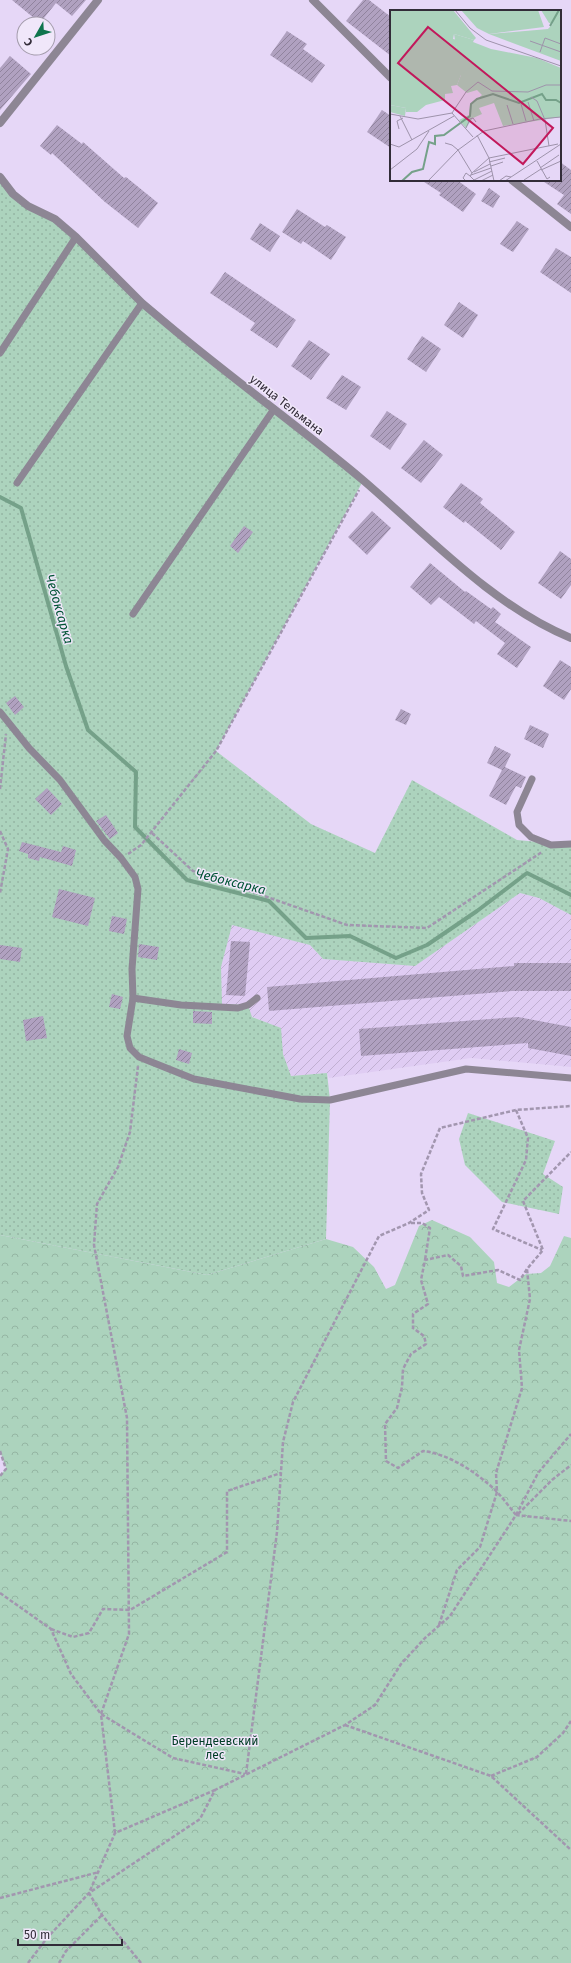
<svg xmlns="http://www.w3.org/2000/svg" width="571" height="1963" font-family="'Fira Sans',sans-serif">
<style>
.industrial{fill:url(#industrial-furrows)}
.grass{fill:url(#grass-dots)}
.forest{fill:url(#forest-crowns)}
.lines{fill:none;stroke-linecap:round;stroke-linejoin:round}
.stream{stroke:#75a189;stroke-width:4}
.building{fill:url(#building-hatch)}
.path{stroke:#a296af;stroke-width:2.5;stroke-dasharray:4 2;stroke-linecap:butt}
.service{stroke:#8d8694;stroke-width:7}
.minor{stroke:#8d8694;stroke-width:8}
.labels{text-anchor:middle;stroke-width:3;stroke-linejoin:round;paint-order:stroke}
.street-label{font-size:12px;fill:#322c38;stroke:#f0e7fa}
.park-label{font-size:12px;fill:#003d25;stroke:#f0e7fa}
.water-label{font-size:13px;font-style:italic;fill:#005435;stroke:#f0e7fa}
.inset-river{fill:none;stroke:#75a189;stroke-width:2}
.inset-road{fill:none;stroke:#9e93ab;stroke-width:1}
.view{fill:#c2185b;fill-opacity:0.15;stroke:#c2185b;stroke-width:2}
.inset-edge{fill:none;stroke:#322c38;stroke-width:2}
</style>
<defs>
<pattern id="industrial-furrows" width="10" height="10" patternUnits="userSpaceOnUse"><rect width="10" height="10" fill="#dfccf3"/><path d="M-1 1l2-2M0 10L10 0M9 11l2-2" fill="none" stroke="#c0afd1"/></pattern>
<pattern id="grass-dots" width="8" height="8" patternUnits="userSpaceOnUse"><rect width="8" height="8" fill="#acd3bd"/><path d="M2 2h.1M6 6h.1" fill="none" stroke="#94b5a3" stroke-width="1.8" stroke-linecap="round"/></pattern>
<pattern id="forest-crowns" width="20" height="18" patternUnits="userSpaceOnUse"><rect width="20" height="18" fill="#acd3bd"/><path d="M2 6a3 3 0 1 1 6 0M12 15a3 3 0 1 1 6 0" fill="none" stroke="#94b5a3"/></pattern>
<pattern id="building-hatch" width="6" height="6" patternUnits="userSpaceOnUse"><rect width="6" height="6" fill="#b0a1c0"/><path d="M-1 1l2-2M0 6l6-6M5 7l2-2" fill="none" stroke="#90839d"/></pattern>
</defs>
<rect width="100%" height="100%" fill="#e6d7f7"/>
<polygon class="industrial" points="520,893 539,898 571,915 571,1067 471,1058 329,1078 327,1073 291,1076 283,1054 280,1028 222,1004 221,967 232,924 310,945 323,959 415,966"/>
<g class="grass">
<polygon points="0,177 13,194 55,219 142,303 363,481 216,751 311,824 375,853 412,780 517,840 571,845 571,915 539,898 520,893 415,966 323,959 310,945 232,925 221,967 222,1004 248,1005 252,1017 281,1028 283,1054 291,1076 327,1073 330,1100 326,1239 207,1275 0,1235"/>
<polygon points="468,1113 555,1141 543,1174 563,1187 559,1214 502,1202 465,1165 459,1139"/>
</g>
<polygon class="forest" points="432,1220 470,1237 494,1262 497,1283 509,1287 526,1274 541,1273 550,1266 564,1236 571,1238 571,1963 0,1963 0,1476 6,1468 0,1451 0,1235 207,1275 326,1239 353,1247 374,1267 386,1289 395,1285 419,1226"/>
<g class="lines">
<polyline class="stream" points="0,497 21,508 66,666 88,730 136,772 135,827 187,880 269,901 306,938 350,936 396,958 427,945 477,911 527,873 571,895"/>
</g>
<g class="building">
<polygon points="12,0 86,0 72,16 56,3 40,23"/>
<polygon points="363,0 369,0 391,17 391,56 346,21"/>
<polygon points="287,31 307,44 303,49 325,65 312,83 270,55"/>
<polygon points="10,56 31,74 0,110 0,68"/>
<polygon points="382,110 391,116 391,148 367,132"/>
<polygon points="57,125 82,144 83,142 124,178 126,177 158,203 138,228 105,202 52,153 51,155 40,146"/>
<polygon points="560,162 571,170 571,214 557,204 564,195 541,180 560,180"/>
<polygon points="421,180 457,180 476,194 463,212 439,195 441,193"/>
<polygon points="489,188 500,196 493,208 481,201"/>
<polygon points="297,209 325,227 327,225 346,237 331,260 303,241 301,244 282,232"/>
<polygon points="517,221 529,229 513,252 500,244"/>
<polygon points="260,223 280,236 270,252 250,239"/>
<polygon points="556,248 571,257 571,293 540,272"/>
<polygon points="225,272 296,320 277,348 250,330 255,323 210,293"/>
<polygon points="459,302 478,315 463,338 444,325"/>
<polygon points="422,336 441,349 426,372 407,359"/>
<polygon points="309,340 330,354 311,380 291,366"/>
<polygon points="342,375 361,387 346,410 326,398"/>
<polygon points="387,411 407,424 390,450 370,436"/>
<polygon points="424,440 443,455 421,483 401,468"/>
<polygon points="461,483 483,499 480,503 515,532 501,550 465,521 464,523 443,507"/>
<polygon points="372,511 391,528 367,555 348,537"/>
<polygon points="244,526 253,532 238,553 230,546"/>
<polygon points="560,551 571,559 571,585 561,599 538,583"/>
<polygon points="430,563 465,592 466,591 491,609 493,607 501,614 495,622 531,647 517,668 497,654 505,643 476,621 474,624 439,597 431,605 410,587"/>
<polygon points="560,660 571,667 571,689 564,700 543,686"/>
<polygon points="15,696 24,707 15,715 6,703"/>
<polygon points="401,709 411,714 406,725 395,720"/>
<polygon points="530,725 549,734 543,748 524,739"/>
<polygon points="495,746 511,754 505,767 526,777 521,788 516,786 506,805 489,796 502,770 487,763"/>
<polygon points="47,788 62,804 51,815 35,799"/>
<polygon points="106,815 118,833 110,839 96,821"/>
<polygon points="22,842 61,852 63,846 76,850 72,866 40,857 39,861 28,858 28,854 19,851"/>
<polygon points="59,889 95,898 88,926 52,917"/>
<polygon points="112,916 127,919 124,934 109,931"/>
<polygon points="231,941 250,942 245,996 226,995"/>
<polygon points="139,944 159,947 157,960 138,957"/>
<polygon points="0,945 22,948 20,962 0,959"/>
<polygon points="514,963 571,963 571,991 512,991 269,1011 267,987 514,966"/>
<polygon points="112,994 123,997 120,1009 109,1007"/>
<polygon points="193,1011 212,1012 212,1024 193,1023"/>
<polygon points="43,1016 47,1038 26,1041 23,1020"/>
<polygon points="518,1017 571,1027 571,1056 528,1048 528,1043 361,1056 359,1029"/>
<polygon points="179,1049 192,1053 189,1064 176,1060"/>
</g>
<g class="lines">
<g class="path">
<polyline points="0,789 6,734"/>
<polyline points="0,831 8,849 0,893"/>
<polyline points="152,833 193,871 347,925 427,928 542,852"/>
<polyline points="128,854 141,845 216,751 359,490"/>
<polyline points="516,1110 528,1138 526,1160 493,1229 542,1250"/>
<polyline points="411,1223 422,1223 430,1228 425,1260"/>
<polyline points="0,1451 6,1469 0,1476"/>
<polyline points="518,1514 552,1480 571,1465"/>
<path d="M 516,1515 C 510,1508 504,1499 497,1492 C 478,1473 449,1454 423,1451 L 398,1468 L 386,1461 L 385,1424 L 397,1408 L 402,1387 L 403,1369 L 411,1354 L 426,1344 L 424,1336 L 413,1328 L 413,1314 L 428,1304 L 421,1280 L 425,1260 L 448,1255 L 461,1266 L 463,1276 L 498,1270 L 520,1280 L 527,1269"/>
<polyline points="516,1515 538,1473 571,1434"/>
<polyline points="0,1593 51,1629 71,1674 101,1714 173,1758 245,1774"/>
<polyline points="439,1625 457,1570 480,1547 497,1492 496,1473 522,1388 519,1350 530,1299 527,1269 543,1250 523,1201 571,1152"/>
<polyline points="51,1629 73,1637 89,1633 103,1609 130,1610 227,1552 227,1491 281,1473"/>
<polyline points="345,1725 491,1776 571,1850"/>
<polyline points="246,1774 277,1532 283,1442 293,1402 379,1236 409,1223 429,1210 422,1193 421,1174 440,1128 516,1110 571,1106"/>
<polyline points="491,1776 537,1757 563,1733 571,1721"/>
<polyline points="115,1833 101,1714 129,1634 127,1418 94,1245 97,1204 118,1167 130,1132 138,1066"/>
<polyline points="0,1898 99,1872"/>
<polyline points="28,1963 47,1938 89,1893 200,1819 215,1790 345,1725 375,1705 401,1664 425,1638 450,1616 516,1515 571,1521"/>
<polyline points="59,1963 66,1951 102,1915"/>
<polyline points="141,1963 102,1915 89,1893 115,1833 215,1790"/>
</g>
<g class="service">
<polyline points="0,353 76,237"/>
<polyline points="17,483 142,303"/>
<polyline points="133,614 274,409"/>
<polyline points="0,712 29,748 60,780 104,840 121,858 135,877 138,889 132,969 133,998 127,1036 130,1048 139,1057 194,1079 300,1099 330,1100 466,1069 571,1078"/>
<polyline points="532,779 517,812 519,825 531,837 551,845 571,844"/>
<polyline points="133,998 181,1005 238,1008 248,1005 257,998"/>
</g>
<g class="minor">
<polyline points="313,0 391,78"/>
<polyline points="0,123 98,0"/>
<path d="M 0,177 L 13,194 L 28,206 L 55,219 L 76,237 L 142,303 L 167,324 C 231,378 300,427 364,481 C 427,535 494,607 571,638"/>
<polyline points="512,180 571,227"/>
</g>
</g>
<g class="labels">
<g class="street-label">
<text transform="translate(287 405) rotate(38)" y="4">улица Тельмана</text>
</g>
<g class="park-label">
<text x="215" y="1745">Берендеевский<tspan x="215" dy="14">лес</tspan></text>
</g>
<g class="water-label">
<text transform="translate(60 609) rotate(74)" y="5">Чебоксарка</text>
<text transform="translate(231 881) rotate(14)" y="5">Чебоксарка</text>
</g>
</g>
<g transform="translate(390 10)">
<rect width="171" height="171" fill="#e6d7f7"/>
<path d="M 171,5 L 171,51 L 99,24 L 158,19 ZM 64,24 L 84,30 L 83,32 L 101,39 L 147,48 L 171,58 L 171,107 L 113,116 L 104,93 L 89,98 L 92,104 L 83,108 L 76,118 L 69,110 L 79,105 L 80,95 L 92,85 L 87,80 L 77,83 L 67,75 L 71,65 ZM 0,95 L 16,98 L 15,106 L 0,102 Z" fill="#acd3bd"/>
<path d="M 0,0 L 63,0 L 86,28 L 84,30 L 64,24 L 63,29 L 68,30 L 66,36 L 69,43 L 84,54 L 71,65 L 67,75 L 61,76 L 63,83 L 55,84 L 55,90 L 36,95 L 27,102 L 16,102 L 16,98 L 0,95 ZM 71,0 L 148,0 L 154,17 L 99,24 L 87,18 ZM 151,0 L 171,0 L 171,5 L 164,14 L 159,13 Z" fill="#acd3bd"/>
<path class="inset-river" d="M 160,16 L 169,0M 12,171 L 22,162 L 33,159 L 39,132 L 45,134 L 45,126 L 54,125 L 80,106 L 81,94 L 87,89 L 103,84 L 129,93 L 152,84 L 156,90 L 166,90 L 171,93"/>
<path class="inset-road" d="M 65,0 L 80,18 L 96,30 L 171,56M 140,31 L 171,42M 150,42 L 155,28 L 171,34M 141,87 L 147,91 L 155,110 L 159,136M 138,92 L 144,111M 131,94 L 136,111M 117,95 L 123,114M 62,103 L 76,82 L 88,72 L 102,81 L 138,82 L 156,75 L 171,75M 0,104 L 28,109 L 62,103 L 83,127M 10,106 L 22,130M 76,118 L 80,109 L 83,108 L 86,112M 9,119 L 7,111 L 13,108M 87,125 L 99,148 L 104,171M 55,133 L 62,135 L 68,140 L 82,163 L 80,166 L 85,171M 0,134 L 9,137 L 64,106M 147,151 L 157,169 L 160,167M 99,152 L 115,148M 101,156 L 113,152M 150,158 L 169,145M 0,160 L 27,139 L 39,121M 151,160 L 171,151M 84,162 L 100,154M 82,163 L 99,148 L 168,134M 81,165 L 101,158M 84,170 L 102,161M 134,170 L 151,159M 38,171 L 68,140 L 94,121 L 150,109 L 171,107M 76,171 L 73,168 L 76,163 L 80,166M 91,171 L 103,165M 109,171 L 116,166 L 121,167M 115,171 L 171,134"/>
<path class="view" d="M 38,17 L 163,118 L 133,154 L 8,53 Z"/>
<rect width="171" height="171" class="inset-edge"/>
</g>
<g transform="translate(36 36) rotate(231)"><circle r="19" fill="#f0e7fa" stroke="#a49cac"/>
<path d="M0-3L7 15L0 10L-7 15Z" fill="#0f754d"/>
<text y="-6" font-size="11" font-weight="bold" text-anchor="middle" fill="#322c38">С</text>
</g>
<path d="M18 1939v6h104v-6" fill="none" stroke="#322c38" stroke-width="2"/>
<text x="24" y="1939" font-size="12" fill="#322c38" stroke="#f0e7fa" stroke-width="3" paint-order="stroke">50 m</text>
</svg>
